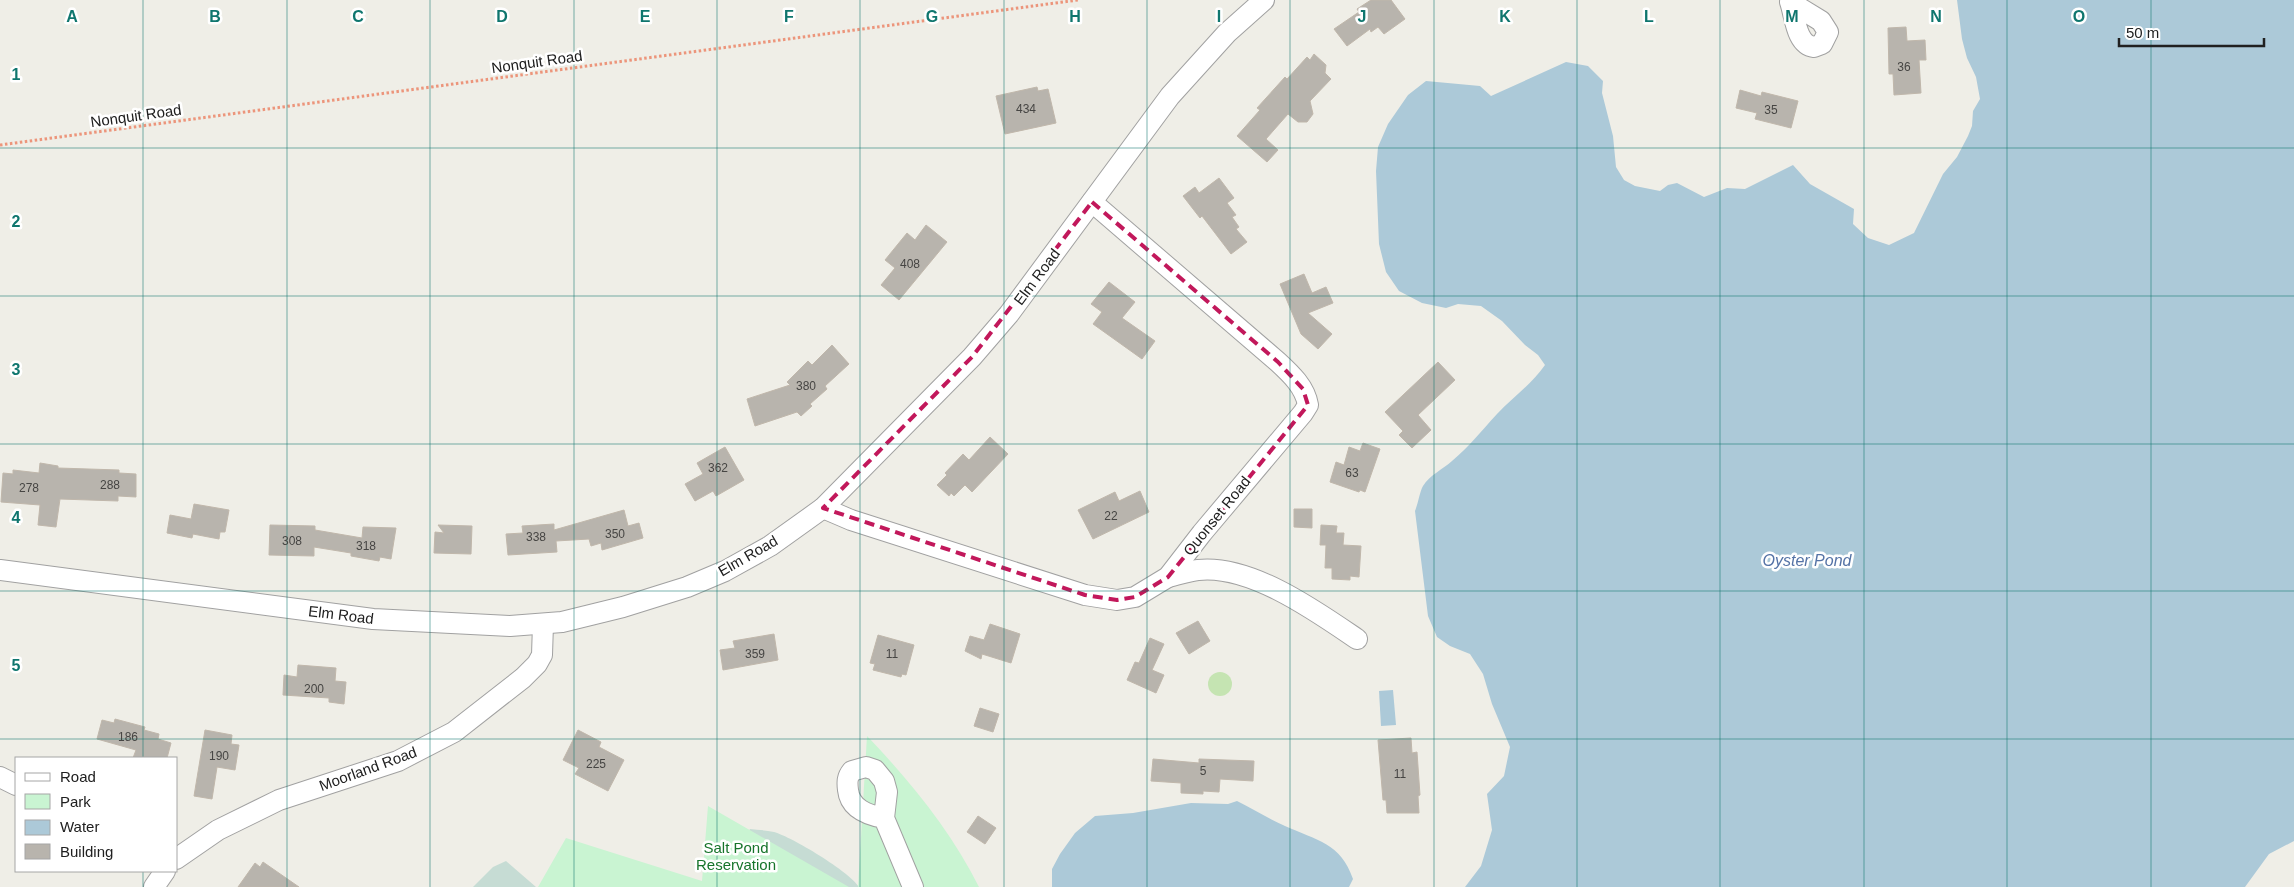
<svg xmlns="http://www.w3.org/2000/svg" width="2294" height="887" font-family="Arial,sans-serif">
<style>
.grass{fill:#c5e4b2}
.wetland{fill:#c6dcd4}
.park{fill:#c9f4d2}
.water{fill:#acc9d8}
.building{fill:#b8b4ad;stroke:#c0b7ab}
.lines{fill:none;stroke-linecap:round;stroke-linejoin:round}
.minor-casing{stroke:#a1a1a1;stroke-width:22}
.path{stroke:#ec957b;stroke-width:3;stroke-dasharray:2.5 2.5;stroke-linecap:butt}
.minor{stroke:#fff;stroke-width:20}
.marked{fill:none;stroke:#c2185b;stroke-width:4;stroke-dasharray:10 6;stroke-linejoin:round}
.grid{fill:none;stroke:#0f766e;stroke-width:1;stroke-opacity:0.55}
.labels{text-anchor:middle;stroke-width:5;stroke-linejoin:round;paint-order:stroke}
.number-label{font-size:12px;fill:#464543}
.street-label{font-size:15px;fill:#202020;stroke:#fff}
.park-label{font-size:15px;fill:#17742b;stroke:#fff}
.water-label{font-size:16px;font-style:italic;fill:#5573a6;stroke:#fff}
.grid-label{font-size:16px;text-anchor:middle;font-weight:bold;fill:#0f766e;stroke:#fff;stroke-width:5;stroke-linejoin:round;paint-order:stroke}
</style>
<rect width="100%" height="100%" fill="#efeee7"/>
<circle class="grass" cx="1220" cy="684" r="12"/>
<g class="wetland">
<path d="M 750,829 C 758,830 766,830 774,832 C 792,837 850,872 859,887 L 730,887 L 740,848 Z"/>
<polygon points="506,861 536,887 473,887 493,867"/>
</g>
<g class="park">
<path d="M 867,736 C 910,781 951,831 979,887 L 858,887 Z"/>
<polygon points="708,806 849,887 538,887 566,838 702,881"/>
</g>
<g class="water">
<path d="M 1957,0 L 2294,0 L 2294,841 L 2269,854 L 2245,887 L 1465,887 L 1481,866 L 1492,830 L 1487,794 L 1504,776 L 1510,747 L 1492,704 L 1483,674 L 1470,654 L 1450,646 L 1437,637 L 1428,616 L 1415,511 C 1418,504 1420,491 1423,486 C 1430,475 1443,469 1452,461 C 1469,447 1482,430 1497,414 C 1513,397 1532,384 1545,365 L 1538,355 L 1525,345 L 1502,321 L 1481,306 L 1458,304 L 1446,308 L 1422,303 L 1399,291 L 1386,272 L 1379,244 L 1376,171 L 1378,147 L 1388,124 L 1408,95 L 1426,81 L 1480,86 L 1491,96 L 1566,62 L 1588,66 L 1603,81 L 1602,93 L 1613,136 L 1616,167 L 1624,180 L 1635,186 L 1660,191 L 1668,185 L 1677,183 L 1704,197 L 1727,188 L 1745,189 L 1793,165 L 1810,184 L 1854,209 L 1853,224 L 1868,238 L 1889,245 L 1914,233 L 1943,174 L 1957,157 L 1968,136 L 1972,126 L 1973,111 L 1980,99 L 1976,77 L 1967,58 L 1962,39 Z"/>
<polygon points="1393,690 1396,725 1381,726 1379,691"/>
<path d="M 1237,801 C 1253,809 1269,819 1285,826 C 1316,840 1341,843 1353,879 L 1349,887 L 1052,887 L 1052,869 L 1060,854 L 1075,833 L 1095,816 L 1133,813 L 1191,803 L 1228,804 Z"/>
</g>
<g class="building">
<polygon points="1371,0 1391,0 1405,19 1384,34 1378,27 1371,32 1370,29 1347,46 1334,29 1359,12 1357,9"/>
<polygon points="1906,27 1907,41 1925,40 1926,60 1919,60 1921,93 1894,95 1893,74 1889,74 1888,28"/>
<polygon points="1314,54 1326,65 1325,73 1331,79 1310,101 1313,114 1307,122 1298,122 1288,114 1266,139 1278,150 1267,162 1237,136 1260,110 1257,108 1285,77 1287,79 1307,57 1310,60"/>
<polygon points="1037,87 1038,91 1048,89 1056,123 1005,134 996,96"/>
<polygon points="1740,90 1761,96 1762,92 1798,101 1791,128 1755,119 1757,113 1736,108"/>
<polygon points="1219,178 1234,198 1227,203 1236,215 1232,217 1239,227 1236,229 1247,242 1231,254 1202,216 1200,218 1183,196 1195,187 1199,193"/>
<polygon points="926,225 947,242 899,300 881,285 895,268 885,260 907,233 915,240"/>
<polygon points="1304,274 1312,293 1326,287 1333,303 1308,313 1332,334 1318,349 1301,334 1280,284"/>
<polygon points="1109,282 1135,302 1122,318 1155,341 1142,359 1093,324 1102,312 1091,304"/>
<polygon points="832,345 849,364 825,386 827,389 810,404 812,406 801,416 797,412 755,426 747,399 790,385 787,382 808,361 812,365"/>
<polygon points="1438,362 1455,380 1418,415 1431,430 1412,448 1399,435 1403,431 1385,412"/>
<polygon points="990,437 1008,454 972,492 965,485 954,496 951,493 949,496 937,485 947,475 945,473 963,454 969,460"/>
<polygon points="1363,443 1380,449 1365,492 1360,490 1359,492 1330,482 1336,462 1344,465 1349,447 1360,451"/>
<polygon points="725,447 744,480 716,496 713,491 695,501 685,484 703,474 697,463"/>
<polygon points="40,463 58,466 58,468 119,470 119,473 136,474 136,497 118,496 118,501 60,499 56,527 38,525 40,505 1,502 3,473 13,474 13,470 39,473"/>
<polygon points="1140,491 1149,512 1093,539 1078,510 1115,492 1119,501"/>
<polygon points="194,504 229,510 225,532 220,532 219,539 193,534 192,538 167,533 170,515 191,519"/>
<polygon points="1294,509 1312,509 1312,528 1294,527"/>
<polygon points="624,510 628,526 639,523 643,538 602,550 601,543 591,546 589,539 556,541 557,552 508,555 506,534 523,533 522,526 554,524 554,530"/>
<polygon points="270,525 315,526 315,530 362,538 363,527 396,528 391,559 380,557 379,561 351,556 351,553 314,547 314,556 269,555"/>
<polygon points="438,525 472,526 471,554 434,553 435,532 444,533"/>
<polygon points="1321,525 1337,526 1336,533 1344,533 1343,545 1361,546 1359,577 1350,576 1350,580 1332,579 1332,568 1325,568 1326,545 1320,545"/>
<polygon points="1198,621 1210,641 1189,654 1176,633"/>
<polygon points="990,624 1020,634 1011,663 982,654 981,659 965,651 970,636 984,640"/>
<polygon points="774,634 778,660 723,670 720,650 735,648 733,641"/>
<polygon points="878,635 914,645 906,675 902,674 901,677 873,670 875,664 870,663"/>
<polygon points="1150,638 1164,644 1152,670 1164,675 1156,693 1127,680 1135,662 1139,663"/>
<polygon points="298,665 336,668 335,681 346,682 344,704 329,702 329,698 283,695 284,675 297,677"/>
<polygon points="980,708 999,714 993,732 974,726"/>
<polygon points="115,719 145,727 144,730 159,734 158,739 171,743 167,758 133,758 136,750 97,739 102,720 114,723"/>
<polygon points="205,730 232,735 231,744 239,745 235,770 217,767 212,799 194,796"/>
<polygon points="578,730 601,742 599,747 624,760 608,791 575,774 579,768 563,760"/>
<polygon points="1411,738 1412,753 1417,752 1420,795 1418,796 1419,813 1387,813 1386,800 1383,800 1378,740"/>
<polygon points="1153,759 1199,763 1199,759 1254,761 1253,781 1220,779 1219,792 1203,791 1203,794 1181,793 1181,783 1151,781"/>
<polygon points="978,816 996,828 985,844 967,832"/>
<polygon points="263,862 299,887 238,887 255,863 260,867"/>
</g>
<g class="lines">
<g class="minor-casing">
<g id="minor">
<path d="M 1790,2 L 1821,21 L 1828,32 L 1822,44 L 1814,47 C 1796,45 1795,16 1790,2 Z"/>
<path d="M 823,508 L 851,520 L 1085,595 L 1117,600 L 1135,597 L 1168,577 L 1202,533 L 1303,413 L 1308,405 C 1305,387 1291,374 1278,362 L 1092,202"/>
<polyline points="0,570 373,619 510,626 562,622 623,607 687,587 725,571 770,546 823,508 972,357 1009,314 1170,96 1227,33 1264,0"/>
<path d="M 1168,577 C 1178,575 1188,571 1198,570 C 1250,564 1316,611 1357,639"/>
<polyline points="0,777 16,785"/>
<path d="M 884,818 C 868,815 850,809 848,790 C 847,782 847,777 852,771 L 866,767 L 875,770 L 884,781 L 887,792 L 884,818 L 913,887"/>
<polyline points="176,859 218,830 279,800 398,761 454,732 523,678 537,664 542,655 543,624"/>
<polyline points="154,887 165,871"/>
</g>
</g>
<polyline class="path" points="0,145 1078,0"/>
<use href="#minor" class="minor"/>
</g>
<path class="marked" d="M 1092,202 L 1278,362 L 1303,389 L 1308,405 L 1168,577 L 1135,597 L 1117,600 L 1085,595 L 823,508 L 972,357 Z"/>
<path class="grid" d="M 143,0 L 143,758M 287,0 L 287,887M 430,0 L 430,887M 574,0 L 574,887M 717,0 L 717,887M 860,0 L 860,887M 1004,0 L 1004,887M 1147,0 L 1147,887M 1290,0 L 1290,887M 1434,0 L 1434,887M 1577,0 L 1577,887M 1720,0 L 1720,887M 1864,0 L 1864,887M 2007,0 L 2007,887M 2151,0 L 2151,887M 0,148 L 2294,148M 0,296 L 2294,296M 0,444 L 2294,444M 0,591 L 2294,591M 0,739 L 2294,739M 143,871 L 143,887"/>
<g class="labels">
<g class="number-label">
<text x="1904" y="71">36</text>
<text x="1026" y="113">434</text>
<text x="1771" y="114">35</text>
<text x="910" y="268">408</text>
<text x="806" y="390">380</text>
<text x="718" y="472">362</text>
<text x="1352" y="477">63</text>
<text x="110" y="489">288</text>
<text x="29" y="492">278</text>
<text x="1111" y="520">22</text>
<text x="615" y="538">350</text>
<text x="536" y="541">338</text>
<text x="292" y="545">308</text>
<text x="366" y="550">318</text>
<text x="755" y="658">359</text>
<text x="892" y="658">11</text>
<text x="314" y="693">200</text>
<text x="128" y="741">186</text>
<text x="219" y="760">190</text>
<text x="596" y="768">225</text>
<text x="1203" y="775">5</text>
<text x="1400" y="778">11</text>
</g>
<g class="street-label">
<text transform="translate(537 62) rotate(-8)" y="5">Nonquit Road</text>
<text transform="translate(136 116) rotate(-8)" y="5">Nonquit Road</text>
<text transform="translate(1037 277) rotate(-53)" y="5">Elm Road</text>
<text transform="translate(1217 516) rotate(-51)" y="5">Quonset Road</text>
<text transform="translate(748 556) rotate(-30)" y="5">Elm Road</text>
<text transform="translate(341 615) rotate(7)" y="5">Elm Road</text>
<text transform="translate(368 769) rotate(-20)" y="5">Moorland Road</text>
</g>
<g class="park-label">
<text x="736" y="853">Salt Pond<tspan x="736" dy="17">Reservation</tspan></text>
</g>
<g class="water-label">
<text x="1807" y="566">Oyster Pond</text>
</g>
</g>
<g class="grid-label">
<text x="72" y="22">A</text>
<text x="215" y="22">B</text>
<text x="358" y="22">C</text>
<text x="502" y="22">D</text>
<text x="645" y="22">E</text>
<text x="789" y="22">F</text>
<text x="932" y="22">G</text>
<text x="1075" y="22">H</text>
<text x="1219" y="22">I</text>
<text x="1362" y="22">J</text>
<text x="1505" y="22">K</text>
<text x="1649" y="22">L</text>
<text x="1792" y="22">M</text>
<text x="1936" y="22">N</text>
<text x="2079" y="22">O</text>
<text x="16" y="80">1</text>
<text x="16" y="227">2</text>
<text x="16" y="375">3</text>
<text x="16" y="523">4</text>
<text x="16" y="671">5</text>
</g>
<rect x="15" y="757" width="162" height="115" fill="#ffffff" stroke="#a6a6a6"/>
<rect x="25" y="773" width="25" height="8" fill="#ffffff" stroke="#a6a6a6"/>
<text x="60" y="782" font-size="15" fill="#202020">Road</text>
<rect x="25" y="794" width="25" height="15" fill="#c9f4d2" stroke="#a6a6a6"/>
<text x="60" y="807" font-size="15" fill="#202020">Park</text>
<rect x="25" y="820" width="25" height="15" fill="#acc9d8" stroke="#a6a6a6"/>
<text x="60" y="832" font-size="15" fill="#202020">Water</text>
<rect x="25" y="844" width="25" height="15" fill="#b8b4ad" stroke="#a6a6a6"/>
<text x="60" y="857" font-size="15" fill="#202020">Building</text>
<path d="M2119 38v8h145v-8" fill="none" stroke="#202020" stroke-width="2.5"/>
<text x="2126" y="38" font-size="15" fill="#202020" stroke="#ffffff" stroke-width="4" paint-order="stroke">50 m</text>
</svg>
